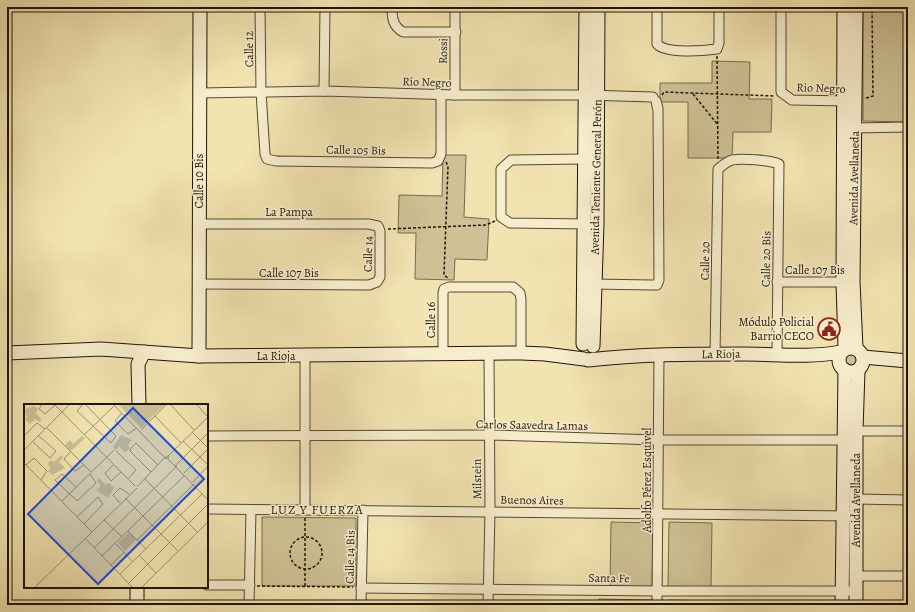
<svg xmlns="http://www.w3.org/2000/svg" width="915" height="612" font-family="Alegreya,serif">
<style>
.green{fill:#cec195;stroke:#766a50}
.building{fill:#8d8061;stroke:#1f140b}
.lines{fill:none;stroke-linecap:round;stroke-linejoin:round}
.street-casing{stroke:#544834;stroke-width:11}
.secondary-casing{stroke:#1f140b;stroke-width:15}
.path{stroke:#1f140b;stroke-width:1.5;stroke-dasharray:3 2;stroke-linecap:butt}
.street{stroke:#f7edcc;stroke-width:9}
.secondary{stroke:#f7edcc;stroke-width:13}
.labels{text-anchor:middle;stroke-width:3;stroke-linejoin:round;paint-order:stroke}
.street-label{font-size:12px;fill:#1f140b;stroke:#f7edcc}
.poi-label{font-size:12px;fill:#1f140b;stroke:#f7edcc;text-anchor:end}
.neighbourhood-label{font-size:13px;letter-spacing:1px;fill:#1f140b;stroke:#f7edcc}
.inset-road{fill:none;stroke:#9e916f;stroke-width:1}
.view{fill:#1d4ed8;fill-opacity:0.15;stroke:#1d4ed8;stroke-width:2}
.inset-edge{fill:none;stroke:#1f140b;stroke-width:2}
</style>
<rect width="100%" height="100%" fill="#f2e4b1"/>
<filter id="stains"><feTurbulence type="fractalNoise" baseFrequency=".005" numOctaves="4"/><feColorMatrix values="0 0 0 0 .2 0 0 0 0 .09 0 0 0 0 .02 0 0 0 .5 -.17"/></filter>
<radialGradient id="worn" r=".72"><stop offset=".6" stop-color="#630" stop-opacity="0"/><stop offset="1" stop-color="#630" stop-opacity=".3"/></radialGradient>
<g class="green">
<polygon points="863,7 908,7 908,122 863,121"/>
<polygon points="712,61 750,62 749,99 772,99 771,132 733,132 732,158 688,158 688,102 660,102 660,83 712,83"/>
<polygon points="443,155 466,155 464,217 489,219 487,260 455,259 454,280 415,279 416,233 398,233 399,195 442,196"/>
<path d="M 849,349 C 856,353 861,357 860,365 L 853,369 C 846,368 844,363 843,356 Z"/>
<polygon points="262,517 356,518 356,586 262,586"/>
<polygon points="611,522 653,523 652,587 610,586"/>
<polygon points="669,522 712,523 711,588 668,587"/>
<polygon points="599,599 653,600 653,605 598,605"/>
<polygon points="669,600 711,601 711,605 669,605"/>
</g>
<rect class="building" x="826" y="325" width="7" height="9"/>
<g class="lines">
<g class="street-casing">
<g id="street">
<polyline points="260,7 261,92 265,154 267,159 276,161 432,163 438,161 441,154 441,95"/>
<path d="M 392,7 C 392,19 393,26 403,32 L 456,32"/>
<path d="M 657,7 L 657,44 C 666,54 703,51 717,49 L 719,43 L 719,7"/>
<polyline points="781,7 781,92 792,100 848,101"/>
<polyline points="324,91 325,7"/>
<polyline points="200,93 324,91 455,95 585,95 653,97"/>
<polyline points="455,95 455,7"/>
<polyline points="855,128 908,127"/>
<polyline points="583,159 511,160 501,169 501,217 510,223 589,224"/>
<polyline points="777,282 848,282"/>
<polyline points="199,284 369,285 377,282 380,277 380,231 378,226 368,224 199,224"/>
<polyline points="594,284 651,285 657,285 659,280 658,108 656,101 658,111"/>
<polyline points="443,353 443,293 444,289 449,287 513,287 520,293 521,299 521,353"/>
<path d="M 715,354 L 718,169 C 723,165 726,162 732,160 C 741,158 770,160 779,164 L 777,354"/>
<polyline points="305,356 305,510"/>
<polyline points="851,431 908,431"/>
<polyline points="207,436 489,435 659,440 850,440"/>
<polyline points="856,499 908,500"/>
<polyline points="207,509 848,516"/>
<polyline points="856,576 908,576"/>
<polyline points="207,585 250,585"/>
<polyline points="361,588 657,591 856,591"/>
<polyline points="249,605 251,510"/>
<polyline points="361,605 363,510"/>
<polyline points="488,605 490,511 489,354"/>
<polyline points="657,605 659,356"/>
</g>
</g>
<g class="secondary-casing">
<g id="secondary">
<polyline points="844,7 843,282 845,348"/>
<polyline points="856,7 853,282 856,348"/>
<polyline points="583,344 586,7"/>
<polyline points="593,346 597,224 598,7"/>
<circle cx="851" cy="360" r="12"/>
<polyline points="7,353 101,349 199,356 521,353 545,354 584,359"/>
<polyline points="199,356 200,7"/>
<polyline points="863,357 908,361"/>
<path d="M 588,360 C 640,354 692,354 744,354 C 776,354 809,358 841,352"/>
<polyline points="139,405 138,364 144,352"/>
<polyline points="137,605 137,587"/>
<polyline points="842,605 845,370"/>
<polyline points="856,605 856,431 858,370"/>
</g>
</g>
<g class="path">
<polyline points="717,56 718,159"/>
<polyline points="693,94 718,125"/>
<polyline points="662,95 664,92 775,96"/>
<polyline points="866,98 873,96 872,7"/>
<polyline points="446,162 448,166 444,275 449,279"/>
<polyline points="388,229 486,225 495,221"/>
<polyline points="305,518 305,586"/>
<circle cx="306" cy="553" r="16"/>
<polyline points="257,586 353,587"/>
</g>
<use href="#street" class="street"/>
<use href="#secondary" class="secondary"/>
</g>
<defs>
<g id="civic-ring" transform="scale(1.15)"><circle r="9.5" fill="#f7edcc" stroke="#8f2418" stroke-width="1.5"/><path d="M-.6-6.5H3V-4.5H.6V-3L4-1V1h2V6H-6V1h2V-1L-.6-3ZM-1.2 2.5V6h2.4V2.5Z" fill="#8f2418"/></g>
</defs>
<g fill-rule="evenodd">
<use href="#civic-ring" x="829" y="329"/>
</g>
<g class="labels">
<g class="street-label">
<text transform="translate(249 49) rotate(-91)" y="4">Calle 12</text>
<text transform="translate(443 51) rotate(-89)" y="4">Rossi</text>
<text transform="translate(427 82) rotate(2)" y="4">Río Negro</text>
<text transform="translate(821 88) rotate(2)" y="4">Rio Negro</text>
<text transform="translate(356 150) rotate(1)" y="4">Calle 105 Bis</text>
<text transform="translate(596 177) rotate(-89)" y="4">Avenida Teniente General Perón</text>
<text transform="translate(854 178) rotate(-89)" y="4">Avenida Avellaneda</text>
<text transform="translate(199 181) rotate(-90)" y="4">Calle 10 Bis</text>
<text x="289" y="216">La Pampa</text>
<text transform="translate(368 254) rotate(-89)" y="4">Calle 14</text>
<text transform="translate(766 259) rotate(-89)" y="4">Calle 20 Bis</text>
<text transform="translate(705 261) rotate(-89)" y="4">Calle 20</text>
<text x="815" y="274">Calle 107 Bis</text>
<text x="289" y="277">Calle 107 Bis</text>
<text transform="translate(431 320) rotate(-90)" y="4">Calle 16</text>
<text transform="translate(721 354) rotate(-1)" y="4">La Rioja</text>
<text x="276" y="360">La Rioja</text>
<text transform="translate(532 425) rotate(1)" y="4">Carlos Saavedra Lamas</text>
<text transform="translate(477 479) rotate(-91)" y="4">Milstein</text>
<text transform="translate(647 480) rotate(-90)" y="4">Adolfo Pérez Esquivel</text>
<text transform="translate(532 500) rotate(1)" y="4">Buenos Aires</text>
<text transform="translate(856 500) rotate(-90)" y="4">Avenida Avellaneda</text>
<text transform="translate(350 557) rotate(-89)" y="4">Calle 14 Bis</text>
<text transform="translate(609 578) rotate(1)" y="4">Santa Fe</text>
</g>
<g class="poi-label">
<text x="814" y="326">Módulo Policial<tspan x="814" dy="14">Barrio CECO</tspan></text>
</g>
<g class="neighbourhood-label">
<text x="317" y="514">LUZ Y FUERZA</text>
</g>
</g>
<g transform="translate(24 404)">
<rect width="184" height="184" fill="#f2e4b1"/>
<path d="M 94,0 L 142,0 L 117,24 ZM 9,2 L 14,4 L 12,9 L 18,16 L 15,18 L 11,15 L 6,20 L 1,15 L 3,13 L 0,6 ZM 97,31 L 108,36 L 104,41 L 106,44 L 101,49 L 95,42 L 92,46 L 89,43 ZM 58,32 L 61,34 L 47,47 L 41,41 L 46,36 L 49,40 ZM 37,51 L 39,54 L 35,58 L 41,64 L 28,71 L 24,67 L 27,64 L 23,60 L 27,56 L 30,58 ZM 75,74 L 82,81 L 85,79 L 90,84 L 84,94 L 72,86 L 77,82 L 73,77 ZM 105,128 L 112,136 L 101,147 L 94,139 Z" fill="#cec195"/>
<path class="inset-road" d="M 18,0 L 15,5 L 21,10 L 31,1M 30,0 L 111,82M 59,0 L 53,7 L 87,39 L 92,32 L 61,0M 89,0 L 142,55 L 145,53 L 141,53M 146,0 L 170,26M 172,0 L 184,13M 98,9 L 91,17 L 104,30 L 113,24M 131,12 L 157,39M 23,24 L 67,68M 117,26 L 143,0M 168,28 L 184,44M 60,31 L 92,0M 0,32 L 13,19 L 21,25M 159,37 L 184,61M 9,38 L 26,54 L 32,47 L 15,32M 0,46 L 46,0M 92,47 L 112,66 L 105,74M 46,48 L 40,55 L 51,67 L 60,61M 144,52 L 184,13M 144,55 L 184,96M 0,59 L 68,128 L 113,84M 2,61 L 10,54 L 23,67 L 17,76M 89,61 L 81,69 L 87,77 L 97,68M 151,62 L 184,29M 127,68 L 106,47 L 107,44 L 112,39 L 134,61M 160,69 L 184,45M 121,75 L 173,128M 169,78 L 184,62M 52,83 L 38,70 L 31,76 L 53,97 L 72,79 L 66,70M 113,83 L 141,53M 101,94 L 154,147M 38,97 L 90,46M 96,99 L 89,91 L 96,84 L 105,90M 53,113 L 74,93 L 79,100 L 60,120M 80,116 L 98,133M 104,127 L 122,145M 61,134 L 109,184M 113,136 L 170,80M 92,140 L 109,158M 70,144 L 153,62M 115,151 L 132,169M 78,152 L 160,72M 87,161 L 100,148M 96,170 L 178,90M 105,179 L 184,100M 10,184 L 68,128M 117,184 L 184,118"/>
<path class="view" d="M 109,4 L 180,75 L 74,180 L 4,110 Z"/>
<rect width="184" height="184" class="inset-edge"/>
</g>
<rect width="915" height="612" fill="none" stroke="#f2e4b1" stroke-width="24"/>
<rect x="8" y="8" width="899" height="596" fill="none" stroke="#1f140b" stroke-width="2"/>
<rect x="12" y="12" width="891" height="588" fill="none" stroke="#1f140b"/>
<rect width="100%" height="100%" filter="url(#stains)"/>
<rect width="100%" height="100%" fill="url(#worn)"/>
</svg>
